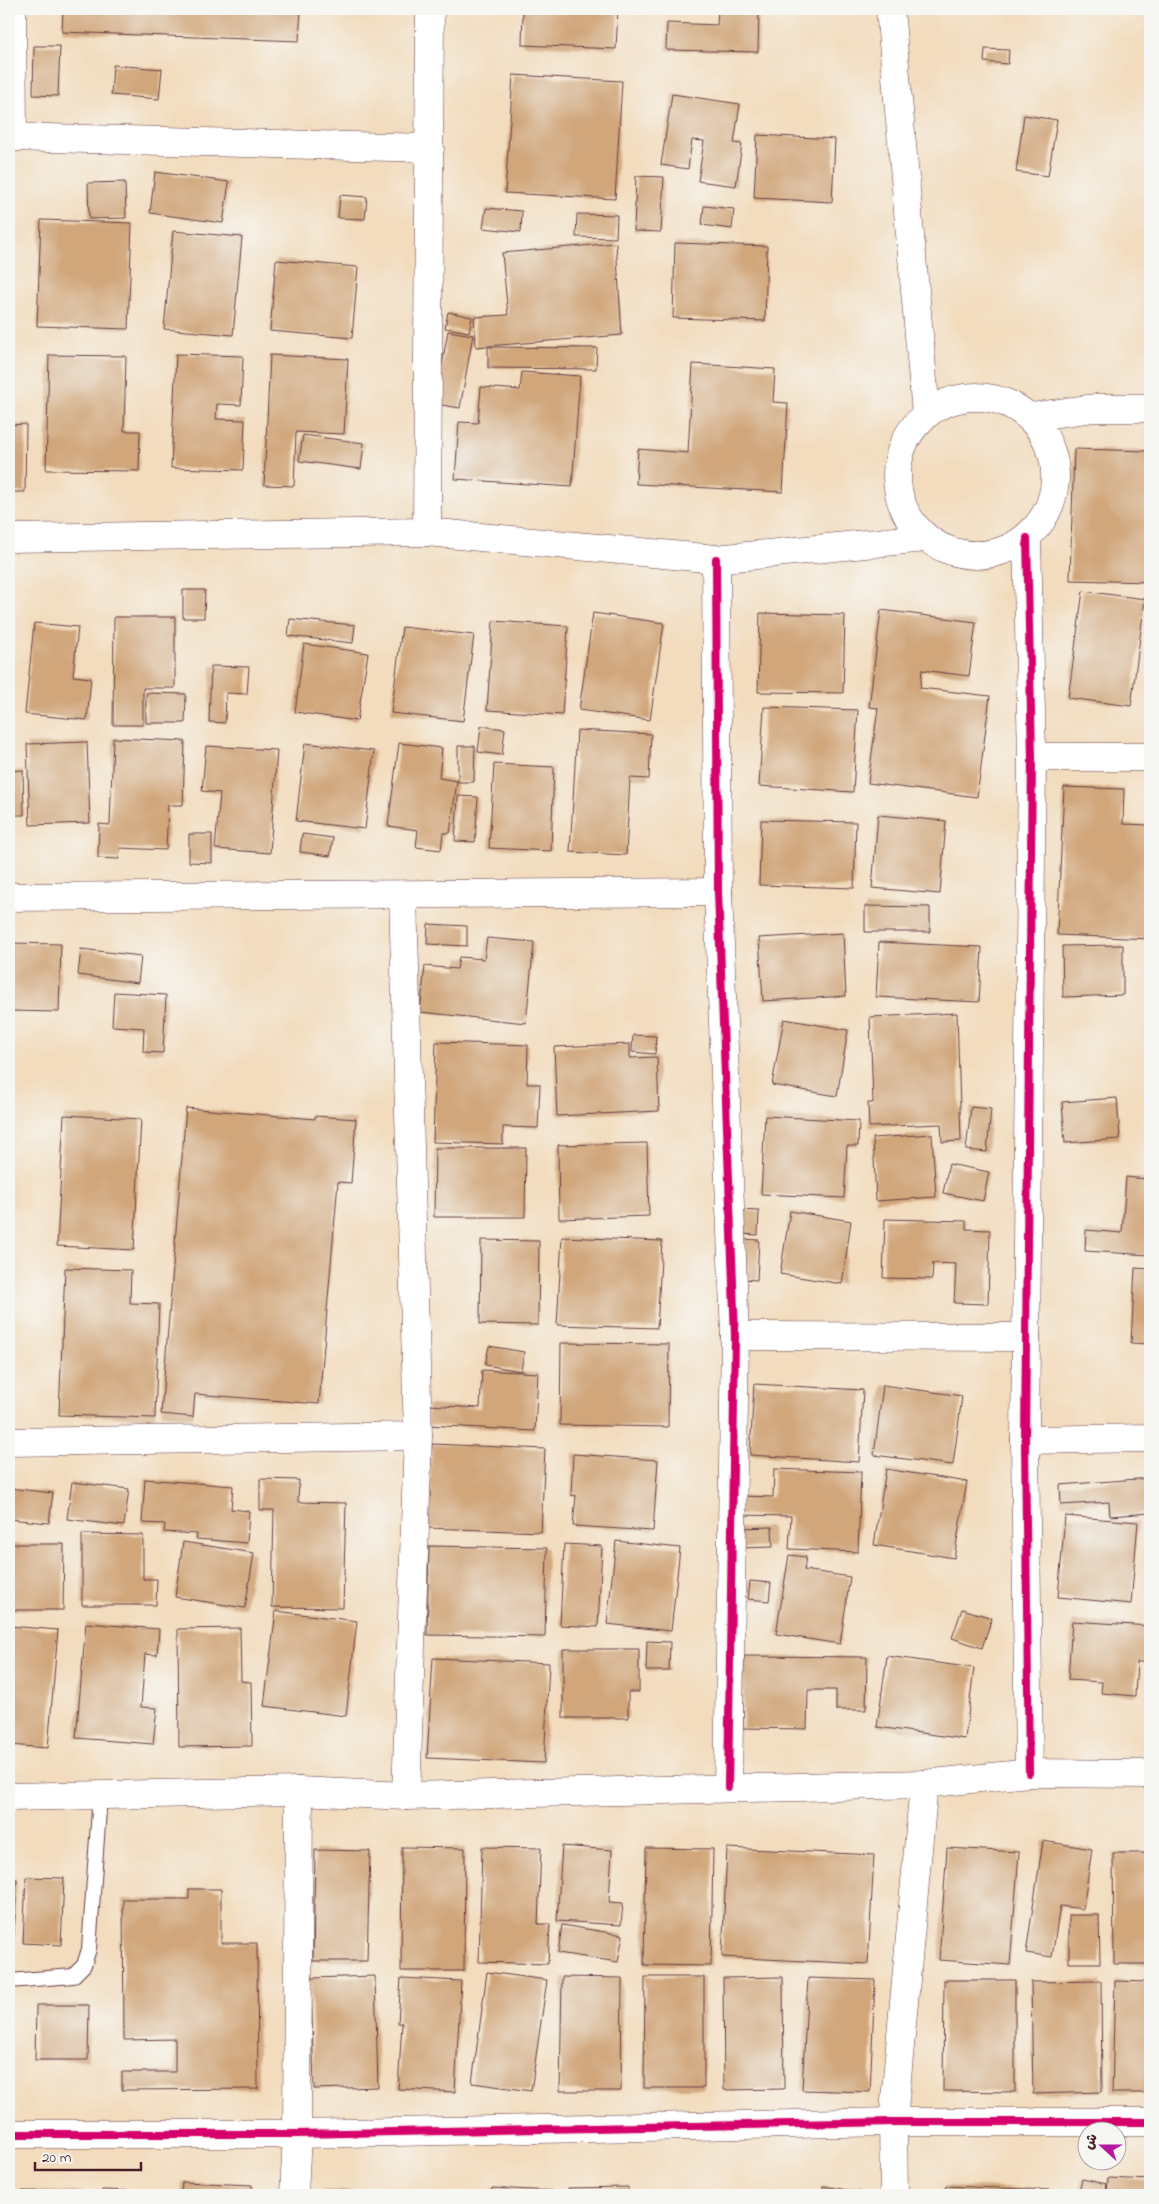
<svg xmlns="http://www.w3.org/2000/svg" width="1159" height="2204" font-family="'Indie Flower','Playpen Sans Arabic',sans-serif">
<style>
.building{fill:#d0a67a}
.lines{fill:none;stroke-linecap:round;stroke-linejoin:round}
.lane-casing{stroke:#633b41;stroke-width:16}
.street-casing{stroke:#633b41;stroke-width:29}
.lane{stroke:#fff;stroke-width:14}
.street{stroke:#fff;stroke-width:28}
.cycleway-casing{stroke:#f6f6f2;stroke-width:11}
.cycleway{stroke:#d6006c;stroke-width:8}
</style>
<rect width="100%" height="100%" fill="#f6f6f2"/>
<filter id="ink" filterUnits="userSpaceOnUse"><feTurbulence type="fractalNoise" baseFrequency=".02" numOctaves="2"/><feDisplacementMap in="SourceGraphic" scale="10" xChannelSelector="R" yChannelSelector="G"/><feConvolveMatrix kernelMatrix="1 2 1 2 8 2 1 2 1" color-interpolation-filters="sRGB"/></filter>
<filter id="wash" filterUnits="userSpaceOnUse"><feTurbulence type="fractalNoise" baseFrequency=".0096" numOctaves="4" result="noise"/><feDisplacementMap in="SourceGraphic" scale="20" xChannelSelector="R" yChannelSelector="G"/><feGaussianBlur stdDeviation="1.12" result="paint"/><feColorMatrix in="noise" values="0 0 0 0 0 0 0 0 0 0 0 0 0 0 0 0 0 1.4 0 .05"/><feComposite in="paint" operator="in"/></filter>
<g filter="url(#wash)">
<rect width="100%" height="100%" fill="#f2dcbd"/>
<g id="blocks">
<g class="building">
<polygon points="63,9 301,9 299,41 62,32"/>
<polygon points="523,9 618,9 616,49 522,45"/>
<polygon points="718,9 759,9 758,52 666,50 667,23 717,25"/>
<polygon points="34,46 60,46 58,96 33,95"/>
<polygon points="985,49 1009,50 1008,64 984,62"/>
<polygon points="113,65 162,69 159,99 111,95"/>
<polygon points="513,75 622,81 615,199 505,193"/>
<polygon points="672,94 740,104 734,143 742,144 736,186 698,181 704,141 692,140 688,169 661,165"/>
<polygon points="1024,115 1057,120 1048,176 1016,172"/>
<polygon points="757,135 835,139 832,202 754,198"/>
<polygon points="155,172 229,182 223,223 150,213"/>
<polygon points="636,176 664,177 661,232 634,231"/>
<polygon points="125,182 126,218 89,219 88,183"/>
<polygon points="340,195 367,197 365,219 338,218"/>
<polygon points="704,206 734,209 732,229 702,225"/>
<polygon points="486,208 522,211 521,232 483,228"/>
<polygon points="577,214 617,215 616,238 576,237"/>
<polygon points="41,220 132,223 128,329 37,326"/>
<polygon points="173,231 242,237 233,335 164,329"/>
<polygon points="616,243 622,335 476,347 474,317 508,315 502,253"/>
<polygon points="675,243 767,246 765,321 673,318"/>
<polygon points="276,260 358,267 352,338 270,331"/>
<polygon points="448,312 472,317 469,332 445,328"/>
<polygon points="448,331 473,335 460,408 435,404"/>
<polygon points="488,347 597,348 596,369 488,368"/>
<polygon points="176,354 243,356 241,405 217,404 216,419 245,420 243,470 171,468"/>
<polygon points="49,355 126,356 124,431 140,431 139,471 46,470"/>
<polygon points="270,355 348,359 344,434 296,432 294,486 264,485"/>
<polygon points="693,364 775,369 773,402 788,403 783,492 636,484 638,449 688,453"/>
<polygon points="522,372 580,376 572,487 455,479 459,422 478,423 481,387 520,390"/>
<polygon points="26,424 25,492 9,492 9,425"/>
<polygon points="303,435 364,443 361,469 299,461"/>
<polygon points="1074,449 1150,451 1150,582 1070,580"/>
<polygon points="183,590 205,590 204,618 183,618"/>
<polygon points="1083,591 1145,599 1131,706 1068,698"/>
<polygon points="881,610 976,622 969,676 922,670 920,688 990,696 977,797 868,783 878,708 869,707"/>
<polygon points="593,613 664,623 650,720 579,710"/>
<polygon points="760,613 845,615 843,693 758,692"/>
<polygon points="114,617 175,617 175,688 143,688 143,725 113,725"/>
<polygon points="290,619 355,625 353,643 288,636"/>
<polygon points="493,621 568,626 562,715 487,710"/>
<polygon points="34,623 78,627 73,676 91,678 87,720 25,714"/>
<polygon points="402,627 474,635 463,721 391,713"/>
<polygon points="304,644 368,653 357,721 295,712"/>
<polygon points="211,666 249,667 247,694 226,693 225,723 209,722"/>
<polygon points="146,693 186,694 185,723 146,723"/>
<polygon points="764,707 858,710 853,792 759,786"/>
<polygon points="481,726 505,729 502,755 478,752"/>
<polygon points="577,730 651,734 649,779 630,778 626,855 570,852"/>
<polygon points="113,738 185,741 183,805 168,805 166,850 120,848 119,859 98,858 99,824 110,825"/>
<polygon points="87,742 90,823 30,825 27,744"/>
<polygon points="305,743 374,751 365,829 296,821"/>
<polygon points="399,743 442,748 439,778 457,781 450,833 443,833 441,850 416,847 418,830 388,826"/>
<polygon points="206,746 277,750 270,853 215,849 220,793 202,791"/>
<polygon points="458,746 475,746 474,782 458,782"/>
<polygon points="494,764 554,767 551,851 489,848"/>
<polygon points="23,770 24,815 9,815 9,771"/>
<polygon points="1064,787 1124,789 1123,824 1150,825 1150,939 1057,935"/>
<polygon points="458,796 478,797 475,842 455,841"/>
<polygon points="878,815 946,821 940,894 872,888"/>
<polygon points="761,820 856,822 854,888 759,885"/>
<polygon points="189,834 212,834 212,863 189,862"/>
<polygon points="302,834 333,838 330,856 300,852"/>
<polygon points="865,906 930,907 930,932 865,932"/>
<polygon points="428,924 467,926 467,946 427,944"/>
<polygon points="843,933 846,996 763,1001 759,938"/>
<polygon points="487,938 534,942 526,1023 420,1012 425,966 457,969 459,957 484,959"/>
<polygon points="879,942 982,947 979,1002 876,997"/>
<polygon points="9,943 61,944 59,1012 9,1011"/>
<polygon points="1123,945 1123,995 1063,997 1062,946"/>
<polygon points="81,949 141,956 138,983 78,975"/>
<polygon points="114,992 166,995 163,1053 143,1052 144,1028 112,1026"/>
<polygon points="957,1013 961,1141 942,1142 941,1124 869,1127 868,1103 873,1103 870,1017"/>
<polygon points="784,1019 848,1030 837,1096 772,1085"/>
<polygon points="633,1035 656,1036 655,1054 632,1052"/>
<polygon points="436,1042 528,1045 527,1084 540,1084 538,1128 503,1127 503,1144 433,1142"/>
<polygon points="630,1044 630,1058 657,1057 659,1111 557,1116 554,1047"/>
<polygon points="1117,1098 1120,1139 1065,1143 1062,1102"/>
<polygon points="971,1107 991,1109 987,1152 966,1150"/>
<polygon points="186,1108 315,1119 315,1116 356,1119 351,1183 338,1182 319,1404 195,1394 193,1417 161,1414"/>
<polygon points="64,1115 141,1119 134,1250 57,1246"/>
<polygon points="765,1116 859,1121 858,1146 847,1146 844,1198 761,1194"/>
<polygon points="932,1134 936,1197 876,1201 873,1138"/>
<polygon points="647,1143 649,1216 559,1219 558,1145"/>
<polygon points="1149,1146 1150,1255 1085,1251 1086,1230 1122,1233 1126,1177 1146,1179"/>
<polygon points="435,1148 526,1148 525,1217 434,1217"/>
<polygon points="949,1164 989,1172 983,1201 943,1193"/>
<polygon points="739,1210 759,1211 758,1235 738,1234"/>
<polygon points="790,1211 851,1221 842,1284 780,1274"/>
<polygon points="885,1219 966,1221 966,1229 990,1230 988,1304 954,1303 956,1264 933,1263 932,1279 883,1278"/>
<polygon points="562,1237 662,1241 657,1328 557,1325"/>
<polygon points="743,1239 759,1240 757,1280 740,1279"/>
<polygon points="481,1240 539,1241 538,1325 480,1324"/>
<polygon points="65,1268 131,1270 130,1303 159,1304 155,1418 59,1415"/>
<polygon points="1135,1268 1150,1269 1150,1344 1131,1343"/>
<polygon points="561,1343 669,1344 668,1427 560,1425"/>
<polygon points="489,1346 524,1352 521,1371 485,1365"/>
<polygon points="482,1370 538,1373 535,1431 427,1425 428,1405 480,1408"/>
<polygon points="754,1384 863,1390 859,1462 750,1455"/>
<polygon points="883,1385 962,1396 953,1465 874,1455"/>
<polygon points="432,1444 545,1449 541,1532 427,1528"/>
<polygon points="573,1454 658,1460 653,1531 573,1526 576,1496 571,1495"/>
<polygon points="774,1469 861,1472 858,1552 789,1549 791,1516 739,1515 739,1496 773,1497"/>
<polygon points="886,1469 967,1482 954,1558 874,1545"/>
<polygon points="1150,1478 1150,1513 1110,1516 1109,1502 1061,1505 1060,1485"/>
<polygon points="145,1479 233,1486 231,1509 249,1511 247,1543 196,1539 197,1534 164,1532 165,1524 142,1523"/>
<polygon points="260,1479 299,1480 298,1502 346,1503 343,1608 272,1607 274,1510 260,1510"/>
<polygon points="72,1482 129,1489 124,1526 67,1519"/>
<polygon points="9,1488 53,1493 49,1523 9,1519"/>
<polygon points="1065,1516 1138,1522 1131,1604 1058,1597"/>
<polygon points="772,1527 773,1547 740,1548 740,1528"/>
<polygon points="82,1534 143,1535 143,1579 157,1579 156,1605 82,1605"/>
<polygon points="616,1541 680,1548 671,1631 607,1624"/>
<polygon points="183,1542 254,1553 245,1608 175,1597"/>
<polygon points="9,1544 64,1544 63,1610 9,1610"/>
<polygon points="564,1544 602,1546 598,1627 560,1625"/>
<polygon points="429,1546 547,1548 545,1637 427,1635"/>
<polygon points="789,1555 806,1557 804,1570 850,1577 840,1644 776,1634"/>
<polygon points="750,1581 771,1583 769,1601 748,1599"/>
<polygon points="962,1609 992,1618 982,1648 952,1638"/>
<polygon points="276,1611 357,1621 346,1716 264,1706"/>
<polygon points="1072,1621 1150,1626 1150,1662 1137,1662 1135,1696 1101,1693 1102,1682 1068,1680"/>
<polygon points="86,1623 159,1629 157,1655 145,1654 141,1707 157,1708 153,1744 76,1738"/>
<polygon points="9,1626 58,1630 48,1748 9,1745"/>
<polygon points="240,1628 241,1681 251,1682 252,1746 179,1747 178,1629"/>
<polygon points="647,1641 670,1642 669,1671 646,1671"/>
<polygon points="563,1649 639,1649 639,1692 628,1692 628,1718 563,1718"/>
<polygon points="744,1656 867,1657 866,1710 836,1710 836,1690 808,1690 807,1729 743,1728"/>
<polygon points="887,1656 974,1668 965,1739 877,1727"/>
<polygon points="433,1658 549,1663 544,1763 427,1758"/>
<polygon points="1043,1841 1092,1849 1083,1909 1060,1906 1052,1957 1026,1953"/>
<polygon points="562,1846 612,1850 609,1902 623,1903 621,1925 557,1921"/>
<polygon points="402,1847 465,1848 464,1971 401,1971"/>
<polygon points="482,1847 541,1848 538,1924 550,1924 548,1964 479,1962"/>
<polygon points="646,1848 713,1849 711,1966 644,1965"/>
<polygon points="727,1848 874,1855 868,1964 722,1957"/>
<polygon points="947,1848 1019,1852 1010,1965 939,1960"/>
<polygon points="315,1850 370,1851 367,1961 313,1961"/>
<polygon points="1113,1853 1150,1853 1150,1964 1114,1964"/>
<polygon points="26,1877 64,1878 61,1945 23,1943"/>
<polygon points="9,1879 17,1879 13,1949 9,1949"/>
<polygon points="189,1889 221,1889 221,1943 257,1943 258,2089 122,2090 122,2072 175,2072 175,2039 124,2040 123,1899 189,1899"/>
<polygon points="1069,1915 1099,1915 1100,1963 1069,1963"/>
<polygon points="562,1925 623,1935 618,1962 558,1953"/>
<polygon points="487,1972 547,1980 531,2091 472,2083"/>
<polygon points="375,1976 378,2087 314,2089 311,1978"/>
<polygon points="562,1977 622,1978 621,2091 560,2091"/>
<polygon points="645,1977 704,1977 704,2088 644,2088"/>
<polygon points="783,1977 784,2089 724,2090 723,1978"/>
<polygon points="401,1978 461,1981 455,2092 398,2089 402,2023 398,2023"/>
<polygon points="808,1978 875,1980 870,2092 802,2090"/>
<polygon points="944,1980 1015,1980 1015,2092 943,2091"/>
<polygon points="1101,1981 1102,2092 1033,2094 1031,1982"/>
<polygon points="1115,1981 1150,1982 1150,2093 1112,2093"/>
<polygon points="36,2005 89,2005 88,2060 35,2060"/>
<polygon points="1108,2178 1150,2180 1150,2195 1107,2195"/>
<polygon points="1082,2179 1107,2184 1105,2195 1078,2195"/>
<polygon points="182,2182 252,2185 252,2195 181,2195"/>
<polygon points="823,2186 872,2194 872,2195 822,2195"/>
<polygon points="946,2186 1050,2190 1050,2195 946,2195"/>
<polygon points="628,2187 628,2195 568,2195 568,2188"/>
<polygon points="492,2188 552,2191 552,2195 492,2195"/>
<polygon points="102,2190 134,2191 134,2195 102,2195"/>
<polygon points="323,2190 390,2194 390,2195 323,2195"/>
<polygon points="22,2191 88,2192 88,2195 22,2195"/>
<polygon points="733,2193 777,2194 777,2195 733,2195"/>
</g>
</g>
</g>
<g filter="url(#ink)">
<use href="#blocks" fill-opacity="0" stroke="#633b41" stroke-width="1"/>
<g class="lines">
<g class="lane-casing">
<polyline id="lane" points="9,1981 73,1976 84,1965 89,1949 100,1796"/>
</g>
<g class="street-casing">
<g id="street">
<polyline points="12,9 13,137"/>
<polyline points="890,9 926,414"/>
<polyline points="9,137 430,148"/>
<circle cx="976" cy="476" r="79"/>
<polyline points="1030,417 1094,408 1150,408"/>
<polyline points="427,532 430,9"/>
<polyline points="9,538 427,532 716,559 925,538"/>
<polyline points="1027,538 1032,757 1025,1440 1029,1773"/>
<polyline points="716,559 718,892 735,1336 728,1787"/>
<polyline points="1032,757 1150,757"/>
<polyline points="403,895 418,1436 406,1796"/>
<polyline points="9,897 718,892"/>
<polyline points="735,1336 1026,1337"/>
<polyline points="1025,1440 1150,1438"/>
<polyline points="9,1442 418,1436"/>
<polyline points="9,1797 299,1791 406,1796 924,1784 1029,1773 1150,1774"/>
<polyline points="9,2134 297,2134 893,2122 1150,2122"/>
<polyline points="294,2195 297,2134 299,1791"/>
<polyline points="894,2195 893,2122 924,1784"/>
</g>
</g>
<use href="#lane" class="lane"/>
<use href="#street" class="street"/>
<g class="cycleway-casing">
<g id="cycleway">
<polyline points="1027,538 1032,757 1025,1440 1029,1773"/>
<polyline points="716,559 718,892 735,1336 728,1787"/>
<polyline points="9,2134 297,2134 893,2122 1150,2122"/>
</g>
</g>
<use href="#cycleway" class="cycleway"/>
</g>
</g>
<rect width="1159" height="2204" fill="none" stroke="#f6f6f2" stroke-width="30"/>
<g transform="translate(1102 2146) rotate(291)"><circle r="24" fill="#f6f6f2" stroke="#b1a0a2"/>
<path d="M0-4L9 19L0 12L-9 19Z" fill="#b5179e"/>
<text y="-8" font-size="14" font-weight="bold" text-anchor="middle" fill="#4a1f2b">ش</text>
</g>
<path d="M35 2162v8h106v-8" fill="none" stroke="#4a1f2b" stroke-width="2.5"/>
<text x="42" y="2162" font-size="15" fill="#4a1f2b" stroke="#f6f6f2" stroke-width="4" paint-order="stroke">20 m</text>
</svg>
